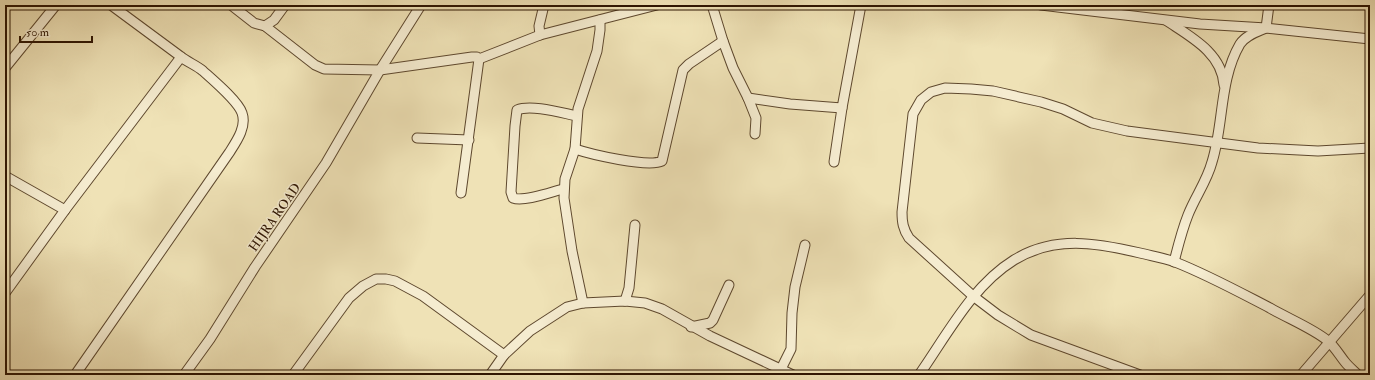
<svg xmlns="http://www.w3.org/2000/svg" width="1375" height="380" font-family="'IM FELL Double Pica',serif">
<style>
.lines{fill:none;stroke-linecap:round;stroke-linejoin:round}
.minor-casing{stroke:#5e482e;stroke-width:11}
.minor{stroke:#f5ecd0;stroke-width:9}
.labels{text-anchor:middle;stroke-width:3;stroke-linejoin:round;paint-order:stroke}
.street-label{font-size:13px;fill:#2d1401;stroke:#f5ecd0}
</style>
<rect width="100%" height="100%" fill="#efe2b6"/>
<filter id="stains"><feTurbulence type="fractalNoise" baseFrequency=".005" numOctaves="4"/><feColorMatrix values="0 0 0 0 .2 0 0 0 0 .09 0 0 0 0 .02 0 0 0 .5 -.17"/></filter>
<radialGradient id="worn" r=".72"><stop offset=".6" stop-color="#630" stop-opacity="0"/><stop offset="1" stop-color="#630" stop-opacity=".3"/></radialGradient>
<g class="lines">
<g class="minor-casing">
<g id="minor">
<polyline points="231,5 254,23 265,26 274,20 285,5"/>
<polyline points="712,5 723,41 733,68 748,98 756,118 755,134"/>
<polyline points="1041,5 1200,24 1266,28 1370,39"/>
<path d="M 1167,21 C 1191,37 1222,53 1224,85"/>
<polyline points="265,26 315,65 324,69 380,70 472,57 477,57 479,59 540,35 657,5"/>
<polyline points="540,35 539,26 544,5"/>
<polyline points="5,68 56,5"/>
<polyline points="748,98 790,104 842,108 861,5"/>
<polyline points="417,138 469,140"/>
<path d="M 575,149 C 590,154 648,168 662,161 L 683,70 L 689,64 L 723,41"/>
<polyline points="834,162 842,108"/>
<polyline points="5,176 65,210"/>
<path d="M 563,189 C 551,192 524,202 513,198 L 511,192 L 515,126 L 517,110 C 531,104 562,113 577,116"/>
<polyline points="461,193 479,59"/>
<path d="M 1174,262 C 1178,246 1182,230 1188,215 C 1195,197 1207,181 1212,162 C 1224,124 1219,80 1240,44 C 1246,35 1257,32 1266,28 L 1269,5"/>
<polyline points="5,293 65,210 181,57"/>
<polyline points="625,301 629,288 635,225"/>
<polyline points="583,303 572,251 564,198 565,179 575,149 578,109 597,51 600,30 600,20"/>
<polyline points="691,327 710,323 713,320 729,285"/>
<polyline points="781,369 791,349 792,313 795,287 805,245"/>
<path d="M 75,375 L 229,153 C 236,142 247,127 242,113 C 238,101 213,80 203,71 C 196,65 187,62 180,56 C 157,39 134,22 111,5"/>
<polyline points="184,375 210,339 255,267 326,163 380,70 421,5"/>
<polyline points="293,375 349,298 363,286 376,279 386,279 395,281 423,296 504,355"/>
<polyline points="490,375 504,355 530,331 567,307 583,303 625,301 645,303 662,309 710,336 793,375"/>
<path d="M 919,375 C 947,335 972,286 1014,260 C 1055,235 1097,243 1140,253 C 1152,256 1164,258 1175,262 C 1208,275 1239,292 1270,308 C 1287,318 1314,329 1328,341 C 1335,347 1340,356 1345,362 C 1349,367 1354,371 1358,375"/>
<path d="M 1140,375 L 1031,335 L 998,315 L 973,296 L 909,238 C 903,229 902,222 902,212 L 913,114 L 921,100 L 931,92 L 945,88 L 971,89 L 993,91 L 1041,102 L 1063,109 L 1092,123 L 1127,131 L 1258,148 L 1318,151 L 1370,148"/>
<polyline points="1301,375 1370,295"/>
</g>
</g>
<use href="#minor" class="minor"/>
</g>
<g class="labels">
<g class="street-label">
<text transform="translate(274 217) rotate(-55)" y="5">HIJRA ROAD</text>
</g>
</g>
<rect width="1375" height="380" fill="none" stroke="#efe2b6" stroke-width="20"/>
<rect x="6" y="6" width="1363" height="368" fill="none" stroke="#2d1401" stroke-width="2"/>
<rect x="10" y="10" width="1355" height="360" fill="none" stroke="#2d1401"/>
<path d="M20 36v6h72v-6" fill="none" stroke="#2d1401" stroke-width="2"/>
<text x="26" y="36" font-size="12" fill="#2d1401" stroke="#f5ecd0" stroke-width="3" paint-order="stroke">50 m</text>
<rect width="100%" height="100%" filter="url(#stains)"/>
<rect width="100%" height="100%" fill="url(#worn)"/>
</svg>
